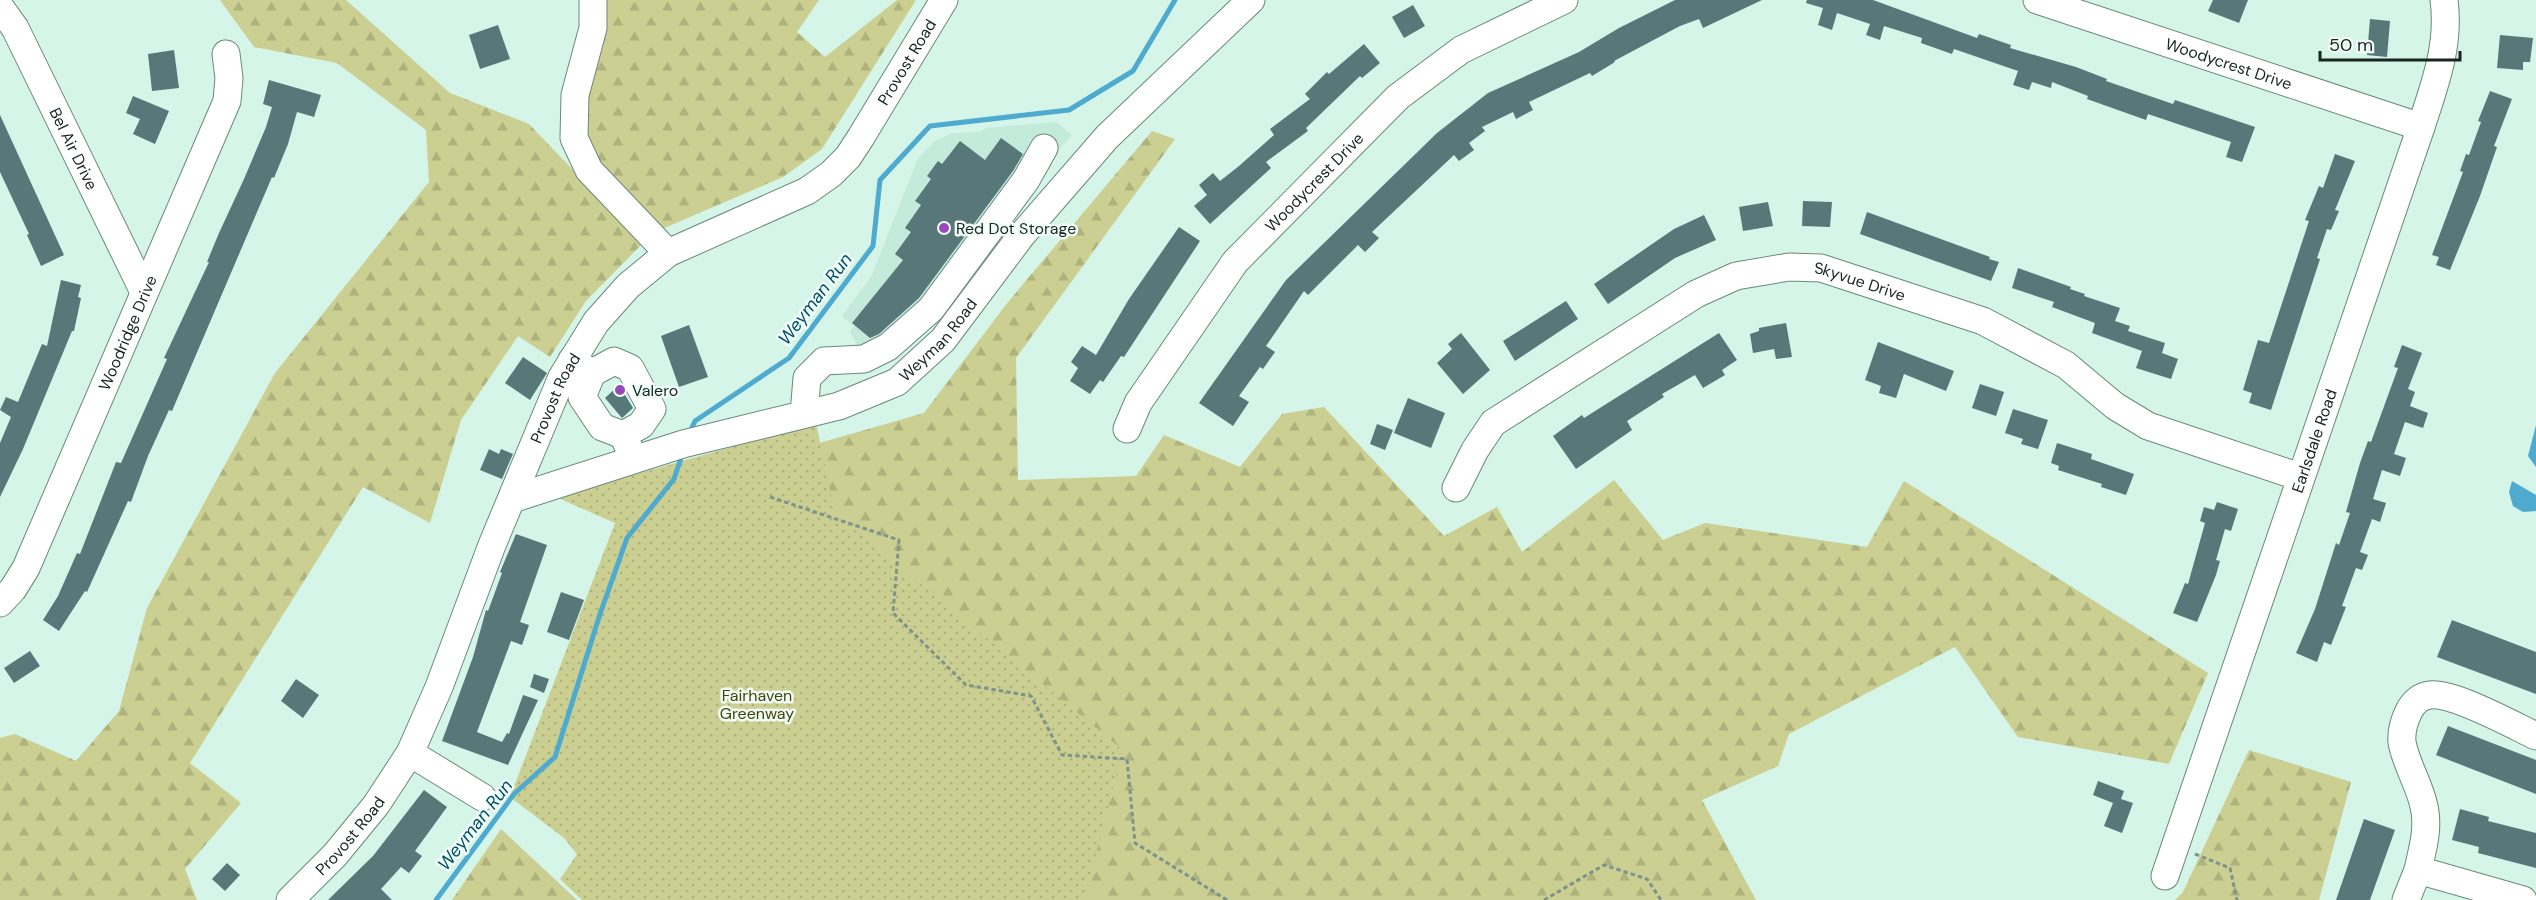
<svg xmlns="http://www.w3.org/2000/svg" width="2536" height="900" font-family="'DM Sans',sans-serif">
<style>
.built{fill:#c3eadb}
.forest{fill:url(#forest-firs)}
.park{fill:url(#park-dots)}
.water{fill:#4faacf}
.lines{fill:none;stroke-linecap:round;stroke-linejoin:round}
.stream{stroke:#4faacf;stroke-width:5}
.building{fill:#577779}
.minor-casing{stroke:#6a887d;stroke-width:29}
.path{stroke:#7d938b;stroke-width:3;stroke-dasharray:4.5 3;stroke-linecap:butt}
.minor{stroke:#fff;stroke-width:27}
.poi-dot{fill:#9a49b9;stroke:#f1fdf8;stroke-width:2}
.labels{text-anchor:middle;stroke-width:5;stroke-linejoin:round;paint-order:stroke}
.street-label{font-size:16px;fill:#192521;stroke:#f1fdf8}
.poi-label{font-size:16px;fill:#192521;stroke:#f1fdf8;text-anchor:start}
.park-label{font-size:16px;fill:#434506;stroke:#f1fdf8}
.water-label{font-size:18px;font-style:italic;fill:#004f69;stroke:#f1fdf8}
</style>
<defs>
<pattern id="forest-firs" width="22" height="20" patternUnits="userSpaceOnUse" patternTransform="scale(1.5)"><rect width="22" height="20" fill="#cbcf91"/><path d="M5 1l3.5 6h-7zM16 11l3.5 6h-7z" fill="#aeb27d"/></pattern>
<pattern id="park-dots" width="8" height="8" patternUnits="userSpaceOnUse" patternTransform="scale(1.5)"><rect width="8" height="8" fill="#cbcf91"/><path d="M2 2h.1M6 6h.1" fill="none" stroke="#aeb27d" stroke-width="1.8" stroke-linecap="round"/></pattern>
</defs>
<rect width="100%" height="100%" fill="#d5f5e9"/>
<polygon class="built" points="1056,122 1072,135 1032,180 960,279 864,359 850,331 854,326 842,316 872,275 918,158 935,141 952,133 979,132 987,128"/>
<g class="forest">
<polygon points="220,0 346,0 450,93 529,124 643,243 586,301 550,357 518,336 461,420 430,523 363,487 190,763 241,803 185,869 197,900 0,900 0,738 15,734 76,761 119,711 147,608 275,373 429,182 426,130 337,63 254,47"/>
<polygon points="605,0 819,0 797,32 825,57 897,0 916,0 822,149 783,177 662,229 590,156 581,111"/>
<polygon points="1152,131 1175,139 1016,358 1018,480 1136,476 1164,435 1240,467 1282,414 1324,407 1444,536 1497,507 1522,552 1614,480 1663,540 1705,523 1867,547 1904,481 2208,673 2169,764 2018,737 1955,647 1789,734 1778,766 1702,800 1756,900 613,900 561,834 684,482 924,413 1008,302"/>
<polygon points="2249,750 2351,782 2319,900 2175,900 2183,892"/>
<polygon points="501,829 577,900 452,900"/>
</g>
<polygon class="park" points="816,423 835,514 1123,750 1084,900 582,900 560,879 580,850 510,797 615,523 556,497"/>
<g class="water">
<polygon points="2536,425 2536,467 2528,456"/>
<polygon points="2512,481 2536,495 2536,511 2523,512 2513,506 2509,492"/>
</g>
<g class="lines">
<g class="stream">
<polyline points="690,432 695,421 789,358 873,246 880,180 930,126 1069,110 1133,71 1175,0"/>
<polyline points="436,900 514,794 555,757 600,614 627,538 674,479 683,452"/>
</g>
</g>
<g class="building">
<polygon points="1675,0 1762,0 1703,28 1699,19 1680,26 1614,61 1615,62 1592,76 1590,73 1529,102 1533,110 1516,119 1513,112 1482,127 1485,131 1469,143 1474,150 1459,161 1454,155 1372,232 1379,238 1365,252 1358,245 1308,295 1304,291 1266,346 1275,352 1263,369 1260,367 1239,396 1249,402 1233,426 1199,403 1286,280 1437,133 1488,93 1579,52 1619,28"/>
<polygon points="1807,0 1873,0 1977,38 1979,34 2011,45 2010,48 2076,67 2107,79 2106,81 2173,104 2175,100 2255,127 2242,162 2226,157 2231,142 2148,114 2146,120 2087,99 2088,96 2052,82 2051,88 2032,82 2029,90 2013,85 2018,71 1954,49 1952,54 1921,43 1922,38 1884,26 1880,40 1866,35 1870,24 1837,13 1832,30 1818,25 1823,8 1806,3"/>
<polygon points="2213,0 2248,0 2239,23 2208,11"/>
<polygon points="1413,5 1425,26 1404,38 1392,17"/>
<polygon points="2370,19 2390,21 2387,57 2367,55"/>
<polygon points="498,25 510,59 480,69 469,35"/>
<polygon points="2500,35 2533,38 2530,62 2523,62 2523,70 2497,68"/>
<polygon points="1364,44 1380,63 1362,78 1360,76 1306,128 1308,131 1266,162 1271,168 1210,224 1194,206 1207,195 1199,185 1213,173 1220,181 1239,166 1274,135 1270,129 1310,99 1305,94 1327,72 1329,74"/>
<polygon points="174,50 179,88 152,91 148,54"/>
<polygon points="269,80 321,95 314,117 297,112 288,144 274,178 272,177 172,411 169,410 148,456 131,502 128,501 87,592 85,591 59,631 43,620 58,596 77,553 80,554 116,462 121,463 167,359 164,358 209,262 207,262 219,233 244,179 266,127 272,107 263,104"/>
<polygon points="2490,91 2512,99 2494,146 2497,147 2480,196 2450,270 2436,265 2439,257 2432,255 2463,172 2460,171 2466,154 2469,155 2481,122 2478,121"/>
<polygon points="133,96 169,111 155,144 133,134 140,119 126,113"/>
<polygon points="0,115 64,255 41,266 27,235 29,234 0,172"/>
<polygon points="1001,138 1023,154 1013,171 919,298 879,334 870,338 852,323 903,260 895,254 911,232 905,228 921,205 915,201 931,179 927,176 938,161 942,164 960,141 985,160"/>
<polygon points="2335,154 2355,161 2335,210 2339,211 2331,230 2327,229 2317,258 2320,259 2271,410 2249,403 2252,393 2243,390 2258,340 2269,343 2309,221 2305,220 2319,186 2323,188"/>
<polygon points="1803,201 1832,202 1830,227 1802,226"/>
<polygon points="1768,202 1773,226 1743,231 1739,207"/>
<polygon points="1867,212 1990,257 1989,259 1999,262 1991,281 1860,234"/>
<polygon points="1704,215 1716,240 1675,258 1608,304 1594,284 1674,229"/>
<polygon points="1179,227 1200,241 1124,357 1121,356 1103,382 1100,380 1090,394 1070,381 1078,368 1071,362 1082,346 1096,355 1129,299"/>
<polygon points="2018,268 2071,287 2070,289 2085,294 2084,296 2120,308 2115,321 2130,326 2128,331 2165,343 2162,353 2178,359 2171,379 2136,368 2142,351 2092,333 2095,323 2052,307 2054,302 2012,288"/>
<polygon points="61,280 81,285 78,297 81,298 74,331 72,331 23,449 0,497 0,443 11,417 0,410 6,397 18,402 42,344 47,346"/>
<polygon points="1566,301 1578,319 1515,361 1503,341"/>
<polygon points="1786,323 1792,357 1776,359 1774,349 1753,353 1750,334 1759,331 1759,328"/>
<polygon points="689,325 708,377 679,387 661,336"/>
<polygon points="1461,333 1490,370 1463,394 1437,363 1452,349 1448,344"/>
<polygon points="1719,333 1737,360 1722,370 1725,375 1703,388 1695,375 1662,394 1664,397 1627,421 1632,430 1576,469 1553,436 1582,415 1584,418"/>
<polygon points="1878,342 1954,371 1946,391 1904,374 1896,398 1879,393 1881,386 1865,380"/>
<polygon points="2402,345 2422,353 2408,389 2415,392 2410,406 2428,413 2423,428 2405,422 2394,454 2406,458 2400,476 2382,470 2373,499 2386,503 2380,522 2372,519 2360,552 2368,555 2362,570 2356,568 2342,606 2346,607 2331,645 2324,642 2317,662 2296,653 2315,609 2336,543 2339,545 2350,513 2346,512 2360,463 2368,441 2371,442 2398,368 2394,367"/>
<polygon points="523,357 547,373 530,400 505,383"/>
<polygon points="1980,384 2004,392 1996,416 1972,408"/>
<polygon points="619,385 633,408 622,418 605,398"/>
<polygon points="1408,398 1445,413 1431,448 1394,433"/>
<polygon points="2013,409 2048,420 2038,449 2021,444 2023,439 2005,433"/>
<polygon points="1377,424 1393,430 1385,450 1370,444"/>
<polygon points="2057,443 2092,454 2091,459 2134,474 2126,495 2101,487 2102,484 2058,470 2059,466 2051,463"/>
<polygon points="489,449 499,454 501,449 513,454 502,479 480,470"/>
<polygon points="2217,502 2238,509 2231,531 2225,529 2216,560 2220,561 2216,575 2197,622 2173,613 2185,583 2188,584 2205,523 2200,521 2204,507 2214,510"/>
<polygon points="516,534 547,545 520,622 529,625 522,645 511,641 477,732 502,742 507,733 509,734 523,695 538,700 508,765 442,741 473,657 486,610 488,611 502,573 500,572"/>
<polygon points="561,592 584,600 569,640 547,632"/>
<polygon points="2452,620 2536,652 2536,694 2437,657"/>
<polygon points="30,651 40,666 14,683 4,668"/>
<polygon points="534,674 549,679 544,693 530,687"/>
<polygon points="296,679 319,695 303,718 281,701"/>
<polygon points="2448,726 2536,760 2536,794 2436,755"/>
<polygon points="2098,781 2124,791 2121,799 2133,803 2122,833 2104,826 2113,803 2093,795"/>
<polygon points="424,790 447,807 415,851 422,856 409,873 401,867 381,889 392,900 328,900 373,856"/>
<polygon points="2460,809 2489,817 2488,821 2536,833 2536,868 2478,853 2479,847 2452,840"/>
<polygon points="2364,819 2395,830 2370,900 2336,900"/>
<polygon points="227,863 240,875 225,891 212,879"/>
</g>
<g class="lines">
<g class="minor-casing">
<g id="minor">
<polyline points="593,0 593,28 575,95 574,138 589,170 668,253"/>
<path id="s1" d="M 2037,0 L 2421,127"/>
<path id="s2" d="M 0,7 L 15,28 L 144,292"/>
<polyline points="572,360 592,373 614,361 630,368 652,409 641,425 623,435 634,459"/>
<polyline points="592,373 582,397 602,427 623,435"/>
<polyline points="804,414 807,378 824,361 864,359 888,347 931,309 1026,180 1044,148"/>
<path id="s3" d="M 1127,429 L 1138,403 L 1235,262 L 1398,97 L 1461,50 L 1564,0"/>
<path id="s4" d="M 1456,488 L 1475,450 L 1493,423 L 1696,294 L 1736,276 L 1789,267 L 1821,268 L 1983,321 L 2066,365 L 2115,406 L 2148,426 L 2300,477"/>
<path id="s5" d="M 512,499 L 683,444 L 839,406 L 897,382 L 943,340 L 1021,236 L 1107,137 L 1251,0"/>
<path id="s6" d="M 0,603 L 13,589 L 26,568 L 227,101 L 229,78 L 226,54"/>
<polyline points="410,753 482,797"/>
<path id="s7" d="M 2165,876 L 2421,127 C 2435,83 2450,46 2444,0"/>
<path id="s8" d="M 290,900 L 335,855 L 376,805 L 410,753 L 439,687 L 492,545 L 562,377 L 596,322 L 628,286 L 668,253 L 807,191 L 831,174 L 848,157 L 861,137 L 944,0"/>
<polyline points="2406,900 2418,870"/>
<path d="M 2523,900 L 2418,870 C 2422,851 2428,832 2425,812 C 2422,788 2406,766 2402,742 C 2401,731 2404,721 2409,711 C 2413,703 2420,696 2430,695 C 2453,692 2513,725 2536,736"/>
</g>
</g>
<g class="path">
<polyline points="770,497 899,540 893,613 966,685 1031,696 1062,755 1127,759 1135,843 1227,900"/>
<polyline points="2195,854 2230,868 2237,900"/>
<polyline points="1544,900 1604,865 1647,879 1661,900"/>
</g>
<use href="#minor" class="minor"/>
</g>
<g class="poi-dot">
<circle cx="944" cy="228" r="6"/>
<circle cx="620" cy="390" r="6"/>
</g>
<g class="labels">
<g class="street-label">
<text dy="6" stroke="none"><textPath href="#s8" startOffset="1078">Provost Road</textPath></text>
<text dy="6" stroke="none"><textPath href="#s1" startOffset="202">Woodycrest Drive</textPath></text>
<text dy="6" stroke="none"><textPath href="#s2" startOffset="160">Bel Air Drive</textPath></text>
<text dy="6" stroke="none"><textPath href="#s3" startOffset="312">Woodycrest Drive</textPath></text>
<text dy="6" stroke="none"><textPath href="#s4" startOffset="486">Skyvue Drive</textPath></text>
<text dy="6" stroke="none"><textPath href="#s6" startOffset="300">Woodridge Drive</textPath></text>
<text dy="6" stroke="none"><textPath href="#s5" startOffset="462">Weyman Road</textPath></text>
<text dy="6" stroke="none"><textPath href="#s8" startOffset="574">Provost Road</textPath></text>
<text dy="6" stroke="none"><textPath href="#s7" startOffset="460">Earlsdale Road</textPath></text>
<text dy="6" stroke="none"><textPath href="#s8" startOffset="88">Provost Road</textPath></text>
</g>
<g class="poi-label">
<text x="956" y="234">Red Dot Storage</text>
<text x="632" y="396">Valero</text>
</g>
<g class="park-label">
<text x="757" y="701">Fairhaven<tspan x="757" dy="18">Greenway</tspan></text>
</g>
<g class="water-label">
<text transform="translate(815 299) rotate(-53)" y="6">Weyman Run</text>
<text transform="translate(475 825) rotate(-52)" y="6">Weyman Run</text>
</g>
</g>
<path d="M2320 51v9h140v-9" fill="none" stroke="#192521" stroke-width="3"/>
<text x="2329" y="51" font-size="18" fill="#192521" stroke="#f1fdf8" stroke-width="4.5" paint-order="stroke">50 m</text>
</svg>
